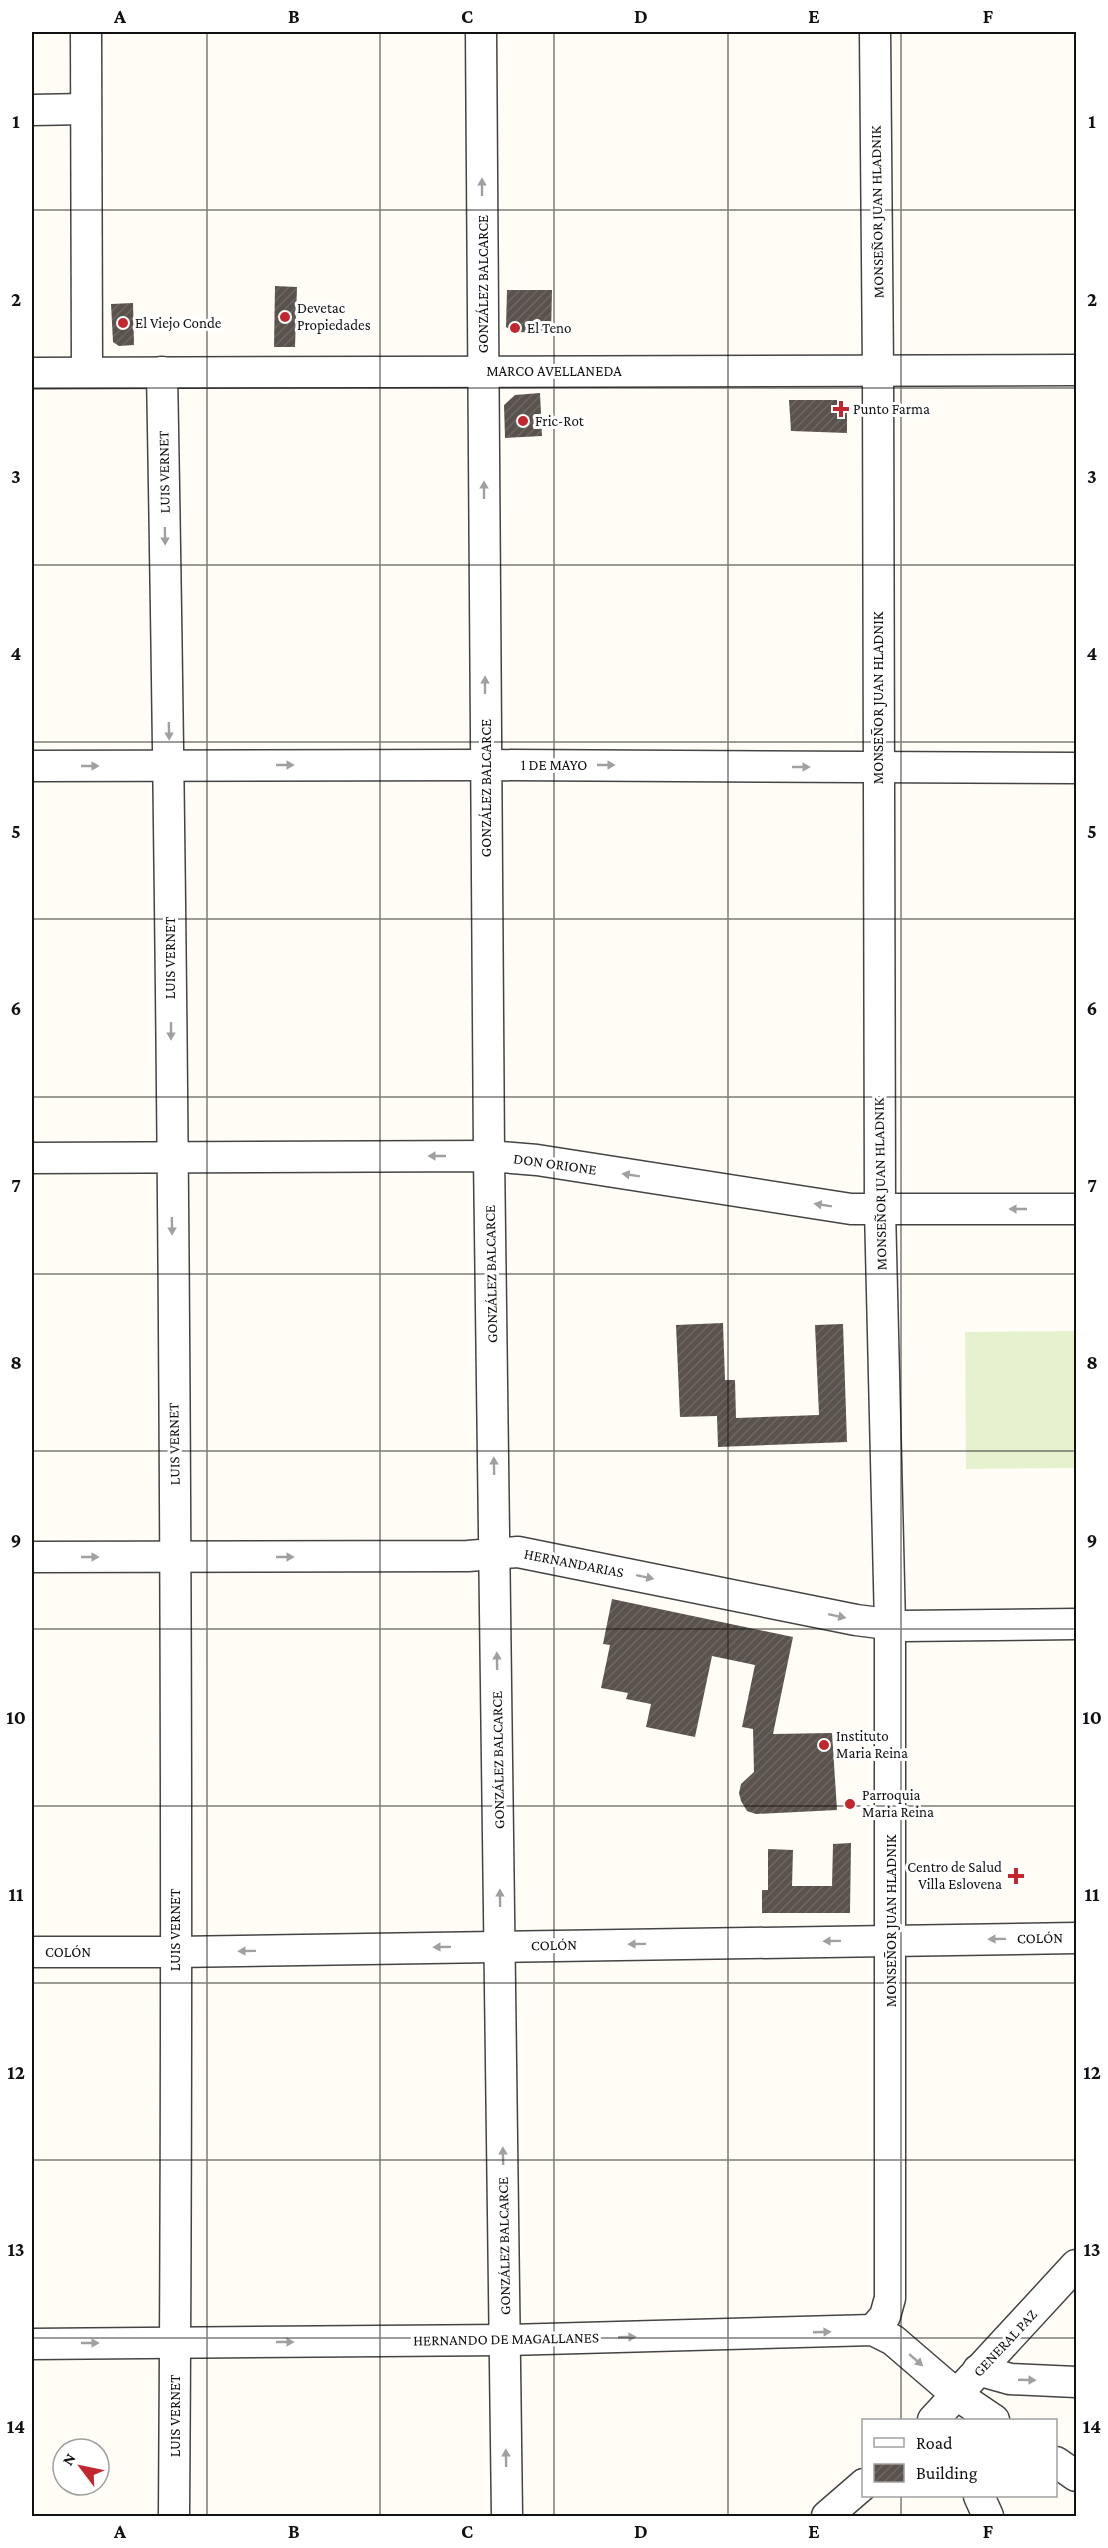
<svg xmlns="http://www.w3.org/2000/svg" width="1108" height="2548" font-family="'Crimson Pro',serif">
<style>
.pitch{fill:#e6f2cf}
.building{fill:url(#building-hatch)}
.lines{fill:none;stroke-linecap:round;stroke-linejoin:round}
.minor-casing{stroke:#444;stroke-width:33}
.minor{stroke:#fff;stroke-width:30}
.oneway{fill:#a0a0a0}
.grid{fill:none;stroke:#111;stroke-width:1.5;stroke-opacity:0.55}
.poi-dot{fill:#c4262e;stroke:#fff;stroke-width:2}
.labels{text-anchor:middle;stroke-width:6;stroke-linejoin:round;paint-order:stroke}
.street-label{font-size:15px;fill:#111;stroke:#fff}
.poi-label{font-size:15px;fill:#111;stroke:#fff;text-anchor:start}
.neatline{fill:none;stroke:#111;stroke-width:2}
.grid-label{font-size:20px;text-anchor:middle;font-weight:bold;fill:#111}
</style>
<defs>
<pattern id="building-hatch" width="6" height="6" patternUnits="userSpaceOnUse" patternTransform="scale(1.5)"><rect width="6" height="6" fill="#5a524d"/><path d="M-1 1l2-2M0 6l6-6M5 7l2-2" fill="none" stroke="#6d6662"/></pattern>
</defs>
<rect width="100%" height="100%" fill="#fffdf5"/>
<polygon class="pitch" points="1076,1331 1076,1468 966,1469 965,1332"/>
<g class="building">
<polygon points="275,286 297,287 295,347 274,347"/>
<polygon points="507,290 552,290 551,333 515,332 506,327"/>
<polygon points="133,303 134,345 119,346 113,342 111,304"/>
<polygon points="540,393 542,436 505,438 504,405 515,395"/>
<polygon points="789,400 837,400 847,409 847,433 791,431"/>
<polygon points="723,1323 725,1380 735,1380 736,1418 819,1415 815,1325 843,1324 847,1442 718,1447 717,1416 680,1417 676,1325"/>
<polygon points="612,1599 793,1637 773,1734 832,1733 837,1810 756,1814 747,1811 741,1801 739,1793 741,1784 754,1772 753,1729 742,1727 755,1665 712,1656 695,1737 646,1727 651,1704 626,1699 628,1693 601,1688 610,1645 603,1644"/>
<polygon points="851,1843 850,1913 762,1913 762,1890 768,1890 768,1849 793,1850 792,1886 832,1886 833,1844"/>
</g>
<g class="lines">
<g class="minor-casing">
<g id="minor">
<polyline points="86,32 87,372"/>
<polyline points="481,32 489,1156 507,2516"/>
<polyline points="32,110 85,109"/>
<path d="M 162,372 C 175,1087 179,1802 174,2516"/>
<polyline points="32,373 1076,370"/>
<polyline points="32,766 485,765 1076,768"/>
<polyline points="32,1158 489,1156 537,1160 851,1209 1076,1209"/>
<polyline points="32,1557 468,1556 518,1552 856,1620 903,1626 1076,1624"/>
<polyline points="32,1952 175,1952 1076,1938"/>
<polyline points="873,2330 885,2316 890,2298 890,1625 880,1209 878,371 875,32"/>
<polyline points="32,2344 505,2340 873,2330 893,2340 957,2395 994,2420"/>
<polyline points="978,2370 1010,2379 1076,2382"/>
<polyline points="933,2420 1076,2265"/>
<polyline points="1056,2462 1076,2476"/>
<polyline points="979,2496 988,2516"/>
<polyline points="827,2516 864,2484"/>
</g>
</g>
<use href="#minor" class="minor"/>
</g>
<defs><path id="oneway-solid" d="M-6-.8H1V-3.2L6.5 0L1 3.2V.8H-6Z" transform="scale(1.5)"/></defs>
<g class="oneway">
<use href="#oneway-solid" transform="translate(482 187) rotate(-90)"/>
<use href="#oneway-solid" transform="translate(484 490) rotate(-90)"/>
<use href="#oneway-solid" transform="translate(165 536) rotate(89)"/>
<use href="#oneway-solid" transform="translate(485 685) rotate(-90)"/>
<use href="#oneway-solid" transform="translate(169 731) rotate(89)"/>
<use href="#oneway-solid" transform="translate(285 765)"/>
<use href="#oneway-solid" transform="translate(606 765)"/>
<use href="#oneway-solid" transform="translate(90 766)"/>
<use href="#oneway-solid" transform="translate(801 767)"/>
<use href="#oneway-solid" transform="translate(171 1031) rotate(90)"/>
<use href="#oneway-solid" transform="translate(437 1156) rotate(-180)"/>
<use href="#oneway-solid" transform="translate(631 1175) rotate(-171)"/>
<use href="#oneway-solid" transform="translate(823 1205) rotate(-171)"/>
<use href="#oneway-solid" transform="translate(1018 1209) rotate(180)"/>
<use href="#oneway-solid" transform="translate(172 1226) rotate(89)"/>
<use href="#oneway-solid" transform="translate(494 1466) rotate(-91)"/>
<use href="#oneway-solid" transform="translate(90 1557)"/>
<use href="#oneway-solid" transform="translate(285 1557)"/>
<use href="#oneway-solid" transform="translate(645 1577) rotate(12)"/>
<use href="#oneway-solid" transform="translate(837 1616) rotate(12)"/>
<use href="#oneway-solid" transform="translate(497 1661) rotate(-91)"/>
<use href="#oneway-solid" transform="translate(500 1898) rotate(-91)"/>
<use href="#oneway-solid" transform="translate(997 1939) rotate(179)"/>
<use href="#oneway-solid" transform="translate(832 1941) rotate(179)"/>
<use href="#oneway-solid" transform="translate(637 1944) rotate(179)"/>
<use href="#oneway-solid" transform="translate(442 1947) rotate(179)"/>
<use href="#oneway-solid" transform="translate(247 1951) rotate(179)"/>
<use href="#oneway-solid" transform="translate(503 2156) rotate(-91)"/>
<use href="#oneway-solid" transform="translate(822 2332) rotate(-2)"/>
<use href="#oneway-solid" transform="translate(627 2337) rotate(-2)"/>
<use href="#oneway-solid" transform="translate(285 2342)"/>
<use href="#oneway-solid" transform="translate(90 2343)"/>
<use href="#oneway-solid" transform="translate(916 2360) rotate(41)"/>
<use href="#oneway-solid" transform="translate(1027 2380) rotate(2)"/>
<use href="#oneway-solid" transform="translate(506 2458) rotate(-91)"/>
</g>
<path class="grid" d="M 207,32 L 207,2516M 380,32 L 380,2516M 554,32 L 554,2516M 728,32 L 728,2516M 901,32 L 901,2420M 32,210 L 1076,210M 32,388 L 1076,388M 32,565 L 1076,565M 32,742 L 1076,742M 32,919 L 1076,919M 32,1097 L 1076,1097M 32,1274 L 1076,1274M 32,1451 L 1076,1451M 32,1629 L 1076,1629M 32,1806 L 1076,1806M 32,1983 L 1076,1983M 32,2160 L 1076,2160M 32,2338 L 1076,2338M 901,2496 L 901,2516"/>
<g class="poi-dot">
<circle cx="285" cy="317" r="6"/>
<circle cx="123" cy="323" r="6"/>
<circle cx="515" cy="328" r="6"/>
<path d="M838 400h6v6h6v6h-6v6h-6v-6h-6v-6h6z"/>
<circle cx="523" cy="421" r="6"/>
<circle cx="824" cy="1745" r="6"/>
<circle cx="850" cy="1804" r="6"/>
<path d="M1013 1867h6v6h6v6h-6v6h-6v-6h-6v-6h6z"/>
</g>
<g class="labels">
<g class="street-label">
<text transform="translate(877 212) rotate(-91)" y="5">MONSEÑOR JUAN HLADNIK</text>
<text transform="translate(483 284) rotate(-90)" y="5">GONZÁLEZ BALCARCE</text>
<text x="554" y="376">MARCO AVELLANEDA</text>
<text transform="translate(164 472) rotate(-91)" y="5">LUIS VERNET</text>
<text transform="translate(878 698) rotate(-90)" y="5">MONSEÑOR JUAN HLADNIK</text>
<text x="554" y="770">1 DE MAYO</text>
<text transform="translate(486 788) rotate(-90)" y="5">GONZÁLEZ BALCARCE</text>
<text transform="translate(170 958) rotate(-90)" y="5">LUIS VERNET</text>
<text transform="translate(555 1164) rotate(8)" y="5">DON ORIONE</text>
<text transform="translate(880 1184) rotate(-91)" y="5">MONSEÑOR JUAN HLADNIK</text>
<text transform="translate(491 1274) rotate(-91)" y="5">GONZÁLEZ BALCARCE</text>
<text transform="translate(174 1444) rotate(-91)" y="5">LUIS VERNET</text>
<text transform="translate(574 1563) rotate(11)" y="5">HERNANDARIAS</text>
<text transform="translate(498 1760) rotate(-91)" y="5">GONZÁLEZ BALCARCE</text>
<text transform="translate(891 1921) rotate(-90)" y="5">MONSEÑOR JUAN HLADNIK</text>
<text transform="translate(175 1930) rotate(-90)" y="5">LUIS VERNET</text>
<text transform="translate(1040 1938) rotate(-1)" y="5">COLÓN</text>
<text transform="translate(554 1945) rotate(-1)" y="5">COLÓN</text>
<text x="68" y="1957">COLÓN</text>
<text transform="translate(504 2246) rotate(-91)" y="5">GONZÁLEZ BALCARCE</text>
<text transform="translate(506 2339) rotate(-1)" y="5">HERNANDO DE MAGALLANES</text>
<text transform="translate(1005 2343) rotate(-47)" y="5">GENERAL PAZ</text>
<text transform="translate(175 2416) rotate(-90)" y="5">LUIS VERNET</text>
</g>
<g class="poi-label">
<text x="297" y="313">Devetac<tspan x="297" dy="17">Propiedades</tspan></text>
<text x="135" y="328">El Viejo Conde</text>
<text x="527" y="333">El Teno</text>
<text x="853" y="414">Punto Farma</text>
<text x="535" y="426">Fric-Rot</text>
<text x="836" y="1741">Instituto<tspan x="836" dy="17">Maria Reina</tspan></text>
<text x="862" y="1800">Parroquia<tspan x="862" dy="17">Maria Reina</tspan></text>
<text x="1002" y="1872" text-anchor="end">Centro de Salud<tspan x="1002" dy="17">Villa Eslovena</tspan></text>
</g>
</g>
<rect width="1108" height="2548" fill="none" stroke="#ffffff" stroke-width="66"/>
<rect x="862" y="2419" width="195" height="78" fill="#ffffff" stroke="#a0a0a0" stroke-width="1.5"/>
<rect x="874" y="2438" width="30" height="9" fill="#ffffff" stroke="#a0a0a0" stroke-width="1.5"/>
<text x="916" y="2449" font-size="18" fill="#111111">Road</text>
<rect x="874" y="2464" width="30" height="18" fill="url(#building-hatch)" stroke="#a0a0a0" stroke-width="1.5"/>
<text x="916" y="2479" font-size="18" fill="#111111">Building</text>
<g transform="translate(81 2467) rotate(302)"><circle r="28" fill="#ffffff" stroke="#a0a0a0" stroke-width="1.5"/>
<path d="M0-4.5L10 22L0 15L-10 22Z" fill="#c4262e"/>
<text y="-9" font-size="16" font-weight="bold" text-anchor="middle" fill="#111111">N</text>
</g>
<rect x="33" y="33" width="1042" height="2482" class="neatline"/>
<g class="grid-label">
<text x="120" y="23">A</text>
<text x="294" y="23">B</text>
<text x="467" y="23">C</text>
<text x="641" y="23">D</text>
<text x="814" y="23">E</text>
<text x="988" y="23">F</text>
<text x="16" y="128">1</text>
<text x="1092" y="128">1</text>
<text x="16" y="306">2</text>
<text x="1092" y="306">2</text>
<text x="16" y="483">3</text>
<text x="1092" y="483">3</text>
<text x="16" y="660">4</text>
<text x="1092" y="660">4</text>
<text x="16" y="838">5</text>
<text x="1092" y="838">5</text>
<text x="16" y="1015">6</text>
<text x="1092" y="1015">6</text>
<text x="16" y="1192">7</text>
<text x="1092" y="1192">7</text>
<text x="16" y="1369">8</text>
<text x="1092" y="1369">8</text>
<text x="16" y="1547">9</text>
<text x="1092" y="1547">9</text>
<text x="16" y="1724">10</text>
<text x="1092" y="1724">10</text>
<text x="16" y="1901">11</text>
<text x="1092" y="1901">11</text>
<text x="16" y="2079">12</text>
<text x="1092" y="2079">12</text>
<text x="16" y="2256">13</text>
<text x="1092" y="2256">13</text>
<text x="16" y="2433">14</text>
<text x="1092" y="2433">14</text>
<text x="120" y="2538">A</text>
<text x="294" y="2538">B</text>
<text x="467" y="2538">C</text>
<text x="641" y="2538">D</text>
<text x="814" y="2538">E</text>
<text x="988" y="2538">F</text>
</g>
</svg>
